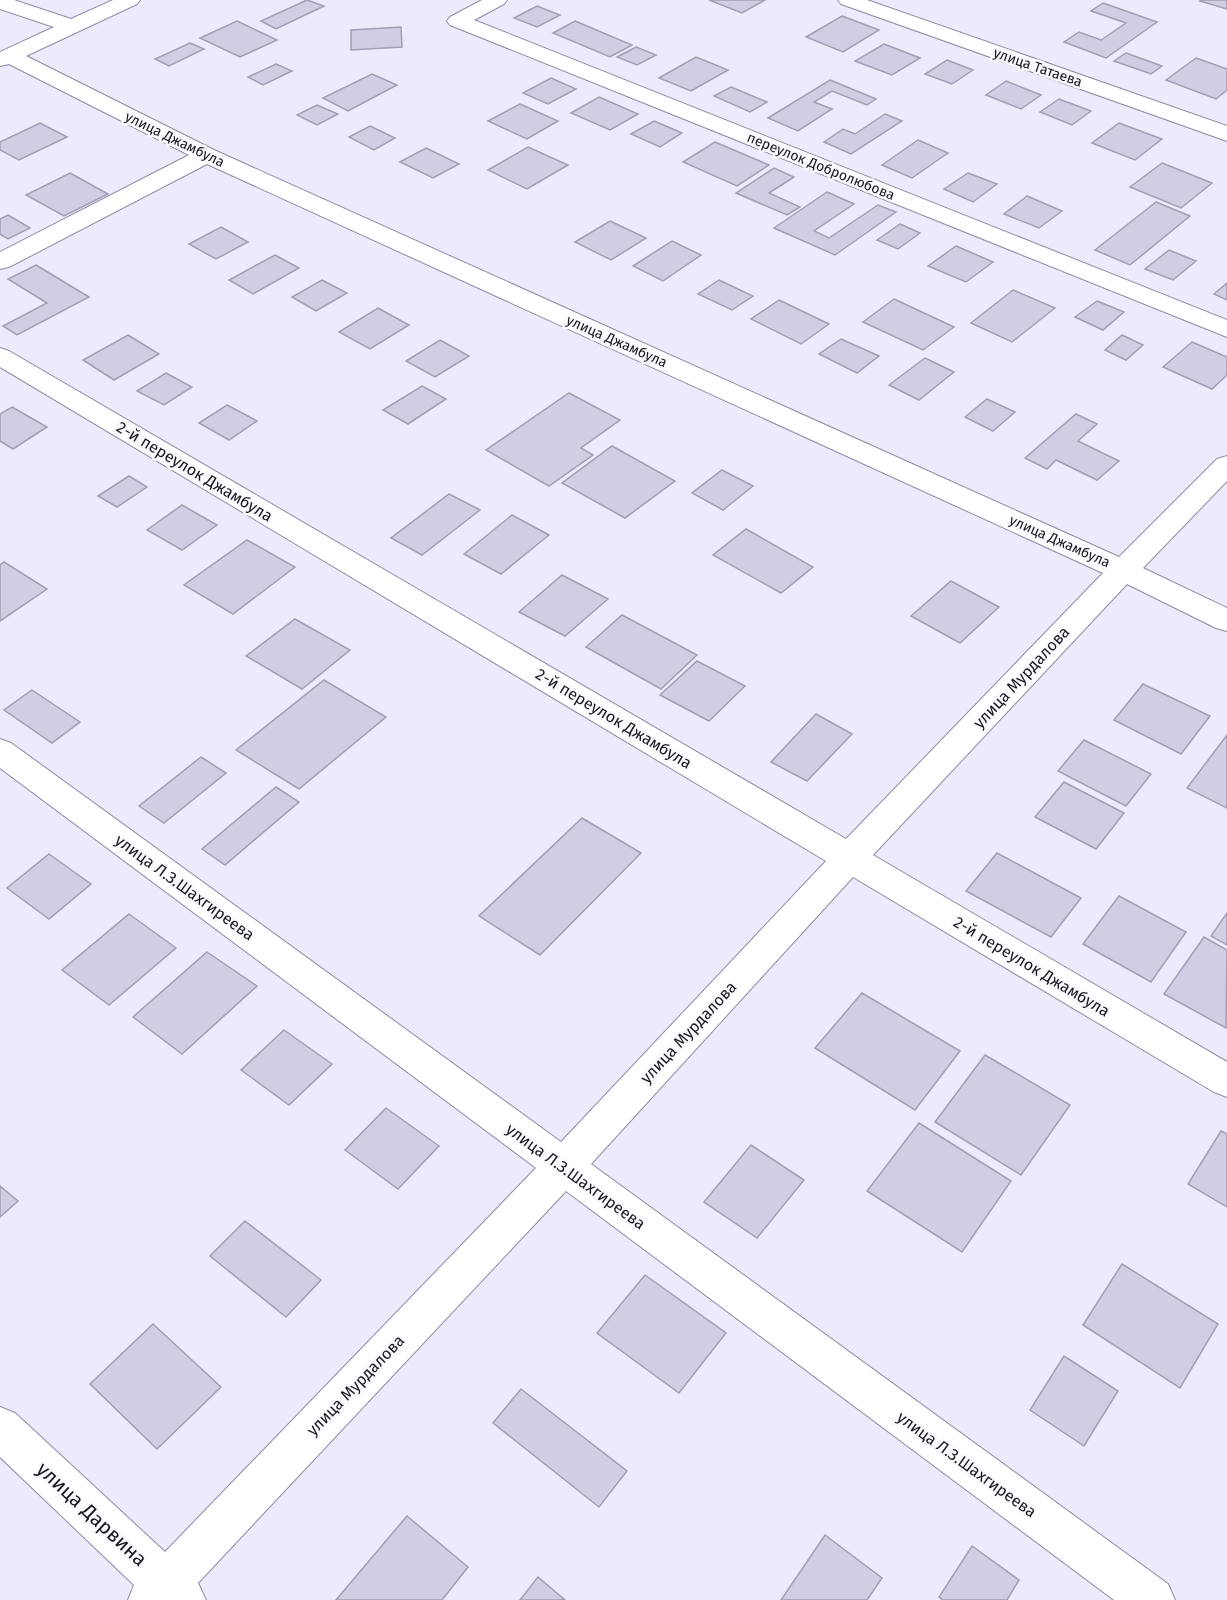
<svg xmlns="http://www.w3.org/2000/svg" width="1227" height="1600" font-family="'Fira Sans',sans-serif">
<style>
.building{fill:#d1cde5;stroke:#a29eb4;stroke-width:1.5}
.lines{fill:none;stroke-linecap:round;stroke-linejoin:round}
.minor-casing{stroke:#8f8ba1;stroke-width:2}
.minor{fill:#fff;fill-rule:evenodd}
.labels{text-anchor:middle;stroke-width:5;stroke-linejoin:round;paint-order:stroke}
.far-street-label{font-size:14px;fill:#17161e;stroke:#fafafe}
.street-label{font-size:16px;fill:#17161e;stroke:#fafafe}
.near-street-label{font-size:20px;fill:#17161e;stroke:#fafafe}
</style>
<rect width="100%" height="100%" fill="#edeafe"/>
<g class="building">
<polygon points="307,0 324,6 276,29 261,21"/>
<polygon points="709,0 765,0 742,13"/>
<polygon points="1202,0 1227,0 1227,9 1200,1"/>
<polygon points="1103,3 1157,22 1106,58 1064,42 1079,32 1101,40 1126,23 1091,11"/>
<polygon points="537,6 560,15 537,27 514,18"/>
<polygon points="842,16 879,30 843,52 806,37"/>
<polygon points="237,21 277,40 240,57 200,38"/>
<polygon points="575,21 632,45 610,57 553,33"/>
<polygon points="401,27 402,47 351,50 351,30"/>
<polygon points="190,43 204,49 169,66 155,59"/>
<polygon points="884,44 920,58 892,75 855,61"/>
<polygon points="636,47 656,55 637,65 617,57"/>
<polygon points="1126,53 1162,66 1151,74 1114,61"/>
<polygon points="696,57 728,70 691,91 659,78"/>
<polygon points="1196,58 1227,69 1227,90 1216,99 1166,80"/>
<polygon points="947,60 973,70 952,84 925,74"/>
<polygon points="276,64 292,71 263,85 248,77"/>
<polygon points="372,74 397,85 348,111 323,98"/>
<polygon points="551,78 576,89 548,104 523,93"/>
<polygon points="830,80 876,99 867,105 832,91 814,102 832,109 798,131 768,118"/>
<polygon points="1006,81 1041,95 1021,109 986,95"/>
<polygon points="731,87 767,102 750,112 714,96"/>
<polygon points="599,97 638,114 610,130 571,113"/>
<polygon points="1059,99 1091,111 1072,125 1040,112"/>
<polygon points="520,104 558,121 527,139 488,121"/>
<polygon points="317,105 338,114 317,125 297,115"/>
<polygon points="885,114 902,121 851,154 824,142 843,129 855,134"/>
<polygon points="654,121 682,133 660,147 631,134"/>
<polygon points="40,123 67,137 19,160 0,150 0,142"/>
<polygon points="1119,123 1162,139 1135,160 1092,143"/>
<polygon points="370,126 395,138 374,150 349,137"/>
<polygon points="918,140 948,153 912,178 882,165"/>
<polygon points="715,142 769,165 737,186 683,162"/>
<polygon points="528,147 568,165 527,189 488,170"/>
<polygon points="426,148 459,164 433,178 400,162"/>
<polygon points="1162,163 1212,183 1181,208 1130,187"/>
<polygon points="774,168 794,177 769,193 800,207 787,215 736,193"/>
<polygon points="70,173 108,194 64,216 26,195"/>
<polygon points="968,173 997,184 973,202 944,189"/>
<polygon points="827,192 854,204 814,231 829,238 878,205 896,212 835,255 774,228"/>
<polygon points="1027,196 1062,211 1039,228 1004,214"/>
<polygon points="1156,202 1190,216 1130,265 1095,250"/>
<polygon points="8,215 30,228 8,239 0,234 0,219"/>
<polygon points="610,221 646,238 611,260 575,242"/>
<polygon points="900,224 920,233 898,249 877,240"/>
<polygon points="221,227 248,242 216,259 189,244"/>
<polygon points="672,241 701,255 663,281 633,266"/>
<polygon points="956,246 993,262 966,282 928,266"/>
<polygon points="1169,250 1196,261 1173,280 1145,269"/>
<polygon points="275,255 299,268 253,294 229,280"/>
<polygon points="36,265 89,297 17,335 3,326 47,303 8,279"/>
<polygon points="322,280 347,293 316,311 292,297"/>
<polygon points="719,280 753,296 732,310 698,294"/>
<polygon points="1227,283 1227,300 1214,294"/>
<polygon points="1013,290 1055,308 1012,342 971,323"/>
<polygon points="894,299 954,327 923,350 863,322"/>
<polygon points="779,300 829,324 801,344 751,319"/>
<polygon points="1097,301 1124,312 1103,330 1075,317"/>
<polygon points="378,308 409,325 370,349 339,332"/>
<polygon points="128,335 159,354 114,380 83,360"/>
<polygon points="1122,335 1143,345 1126,360 1105,350"/>
<polygon points="841,339 879,356 857,373 819,354"/>
<polygon points="440,340 469,356 435,377 406,361"/>
<polygon points="1192,342 1227,357 1227,375 1212,389 1163,367"/>
<polygon points="925,358 954,372 919,400 889,385"/>
<polygon points="166,373 192,387 164,405 137,391"/>
<polygon points="422,386 446,399 408,424 383,410"/>
<polygon points="569,393 620,420 581,448 593,455 549,486 486,450"/>
<polygon points="987,399 1015,412 993,431 965,417"/>
<polygon points="227,405 257,421 229,440 199,423"/>
<polygon points="12,407 47,427 13,449 0,441 0,414"/>
<polygon points="1076,414 1097,424 1078,441 1119,461 1097,480 1056,460 1047,469 1025,458"/>
<polygon points="612,446 675,481 625,518 562,483"/>
<polygon points="722,470 753,486 723,510 692,493"/>
<polygon points="129,476 147,487 117,507 98,496"/>
<polygon points="449,494 480,510 422,555 391,538"/>
<polygon points="182,505 217,525 182,550 147,530"/>
<polygon points="512,515 549,535 501,574 464,554"/>
<polygon points="746,529 813,567 781,593 713,555"/>
<polygon points="247,540 295,567 233,614 184,585"/>
<polygon points="4,562 47,589 0,621 0,565"/>
<polygon points="562,575 608,599 565,636 519,612"/>
<polygon points="951,581 999,607 960,643 911,616"/>
<polygon points="622,615 697,655 661,689 586,647"/>
<polygon points="295,619 350,650 302,689 246,656"/>
<polygon points="697,661 745,686 709,721 660,695"/>
<polygon points="324,680 386,717 299,789 236,750"/>
<polygon points="1143,684 1210,716 1181,754 1114,720"/>
<polygon points="32,690 80,722 52,743 4,710"/>
<polygon points="816,714 852,734 807,781 771,762"/>
<polygon points="1227,735 1227,808 1187,788"/>
<polygon points="1084,740 1151,774 1126,806 1058,771"/>
<polygon points="201,757 226,773 164,823 139,806"/>
<polygon points="1064,782 1124,813 1096,849 1035,817"/>
<polygon points="276,787 299,802 225,865 202,849"/>
<polygon points="582,818 641,853 540,955 479,916"/>
<polygon points="997,853 1081,898 1051,937 966,891"/>
<polygon points="49,854 91,884 49,919 7,888"/>
<polygon points="1119,896 1186,932 1151,982 1083,944"/>
<polygon points="1227,913 1227,945 1211,936"/>
<polygon points="129,914 176,948 109,1005 62,970"/>
<polygon points="1204,937 1227,950 1226,1028 1164,994"/>
<polygon points="207,952 257,986 182,1054 133,1017"/>
<polygon points="862,993 960,1051 915,1110 815,1048"/>
<polygon points="284,1030 332,1064 289,1105 241,1070"/>
<polygon points="985,1055 1070,1105 1021,1175 935,1122"/>
<polygon points="386,1108 439,1146 398,1189 345,1150"/>
<polygon points="919,1123 1011,1181 962,1252 867,1191"/>
<polygon points="1221,1131 1227,1134 1227,1207 1188,1184"/>
<polygon points="751,1145 804,1180 757,1238 704,1202"/>
<polygon points="0,1186 18,1201 0,1217"/>
<polygon points="245,1221 321,1280 286,1317 210,1256"/>
<polygon points="1122,1264 1218,1324 1180,1388 1083,1325"/>
<polygon points="645,1275 726,1333 679,1393 597,1333"/>
<polygon points="153,1324 221,1387 157,1449 90,1384"/>
<polygon points="1064,1356 1118,1391 1084,1446 1030,1410"/>
<polygon points="521,1389 627,1471 599,1507 493,1423"/>
<polygon points="407,1516 468,1567 442,1600 336,1600"/>
<polygon points="825,1535 882,1578 867,1600 781,1600"/>
<polygon points="972,1546 1019,1580 1007,1600 943,1600 939,1597"/>
<polygon points="538,1577 565,1600 520,1600"/>
</g>
<g class="lines">
<g class="minor-casing">
<g id="minor">
<polygon points="0,0 14,0 71,19 113,0 140,0 137,4 26,56 214,150 1119,557 1217,459 1227,456 1227,481 1143,568 1227,608 1227,631 1216,628 1127,584 873,855 1227,1062 1227,1097 1214,1092 853,877 591,1164 1168,1584 1175,1600 1114,1600 566,1191 198,1583 206,1600 128,1600 134,1585 0,1457 0,1407 15,1413 165,1552 536,1168 0,768 0,739 11,743 561,1142 826,861 0,367 0,348 9,351 846,839 1103,573 207,164 9,267 0,269 0,252 189,155 9,64 0,66 0,52 54,27 0,9"/>
<polygon points="482,0 507,0 504,4 474,20 1227,320 1227,337 450,25 447,21 450,17"/>
<polygon points="838,0 867,0 1227,126 1227,141 841,4"/>
</g>
</g>
<use href="#minor" class="minor"/>
</g>
<g class="labels">
<g class="far-street-label">
<text transform="translate(1038 67) rotate(19)" y="5">улица Татаева</text>
<text transform="translate(175 139) rotate(26)" y="5">улица Джамбула</text>
<text transform="translate(821 166) rotate(22)" y="5">переулок Добролюбова</text>
<text transform="translate(617 341) rotate(24)" y="5">улица Джамбула</text>
<text transform="translate(1060 541) rotate(24)" y="5">улица Джамбула</text>
</g>
<g class="street-label">
<text transform="translate(195 471) rotate(31)" y="6">2-й переулок Джамбула</text>
<text transform="translate(1021 677) rotate(-47)" y="6">улица Мурдалова</text>
<text transform="translate(614 718) rotate(31)" y="6">2-й переулок Джамбула</text>
<text transform="translate(185 887) rotate(36)" y="6">улица Л.З.Шахгиреева</text>
<text transform="translate(1032 966) rotate(31)" y="6">2-й переулок Джамбула</text>
<text transform="translate(688 1032) rotate(-47)" y="6">улица Мурдалова</text>
<text transform="translate(576 1176) rotate(36)" y="6">улица Л.З.Шахгиреева</text>
<text transform="translate(355 1385) rotate(-46)" y="6">улица Мурдалова</text>
<text transform="translate(967 1464) rotate(36)" y="6">улица Л.З.Шахгиреева</text>
</g>
<g class="near-street-label">
<text transform="translate(92 1514) rotate(43)" y="7">улица Дарвина</text>
</g>
</g>
</svg>
